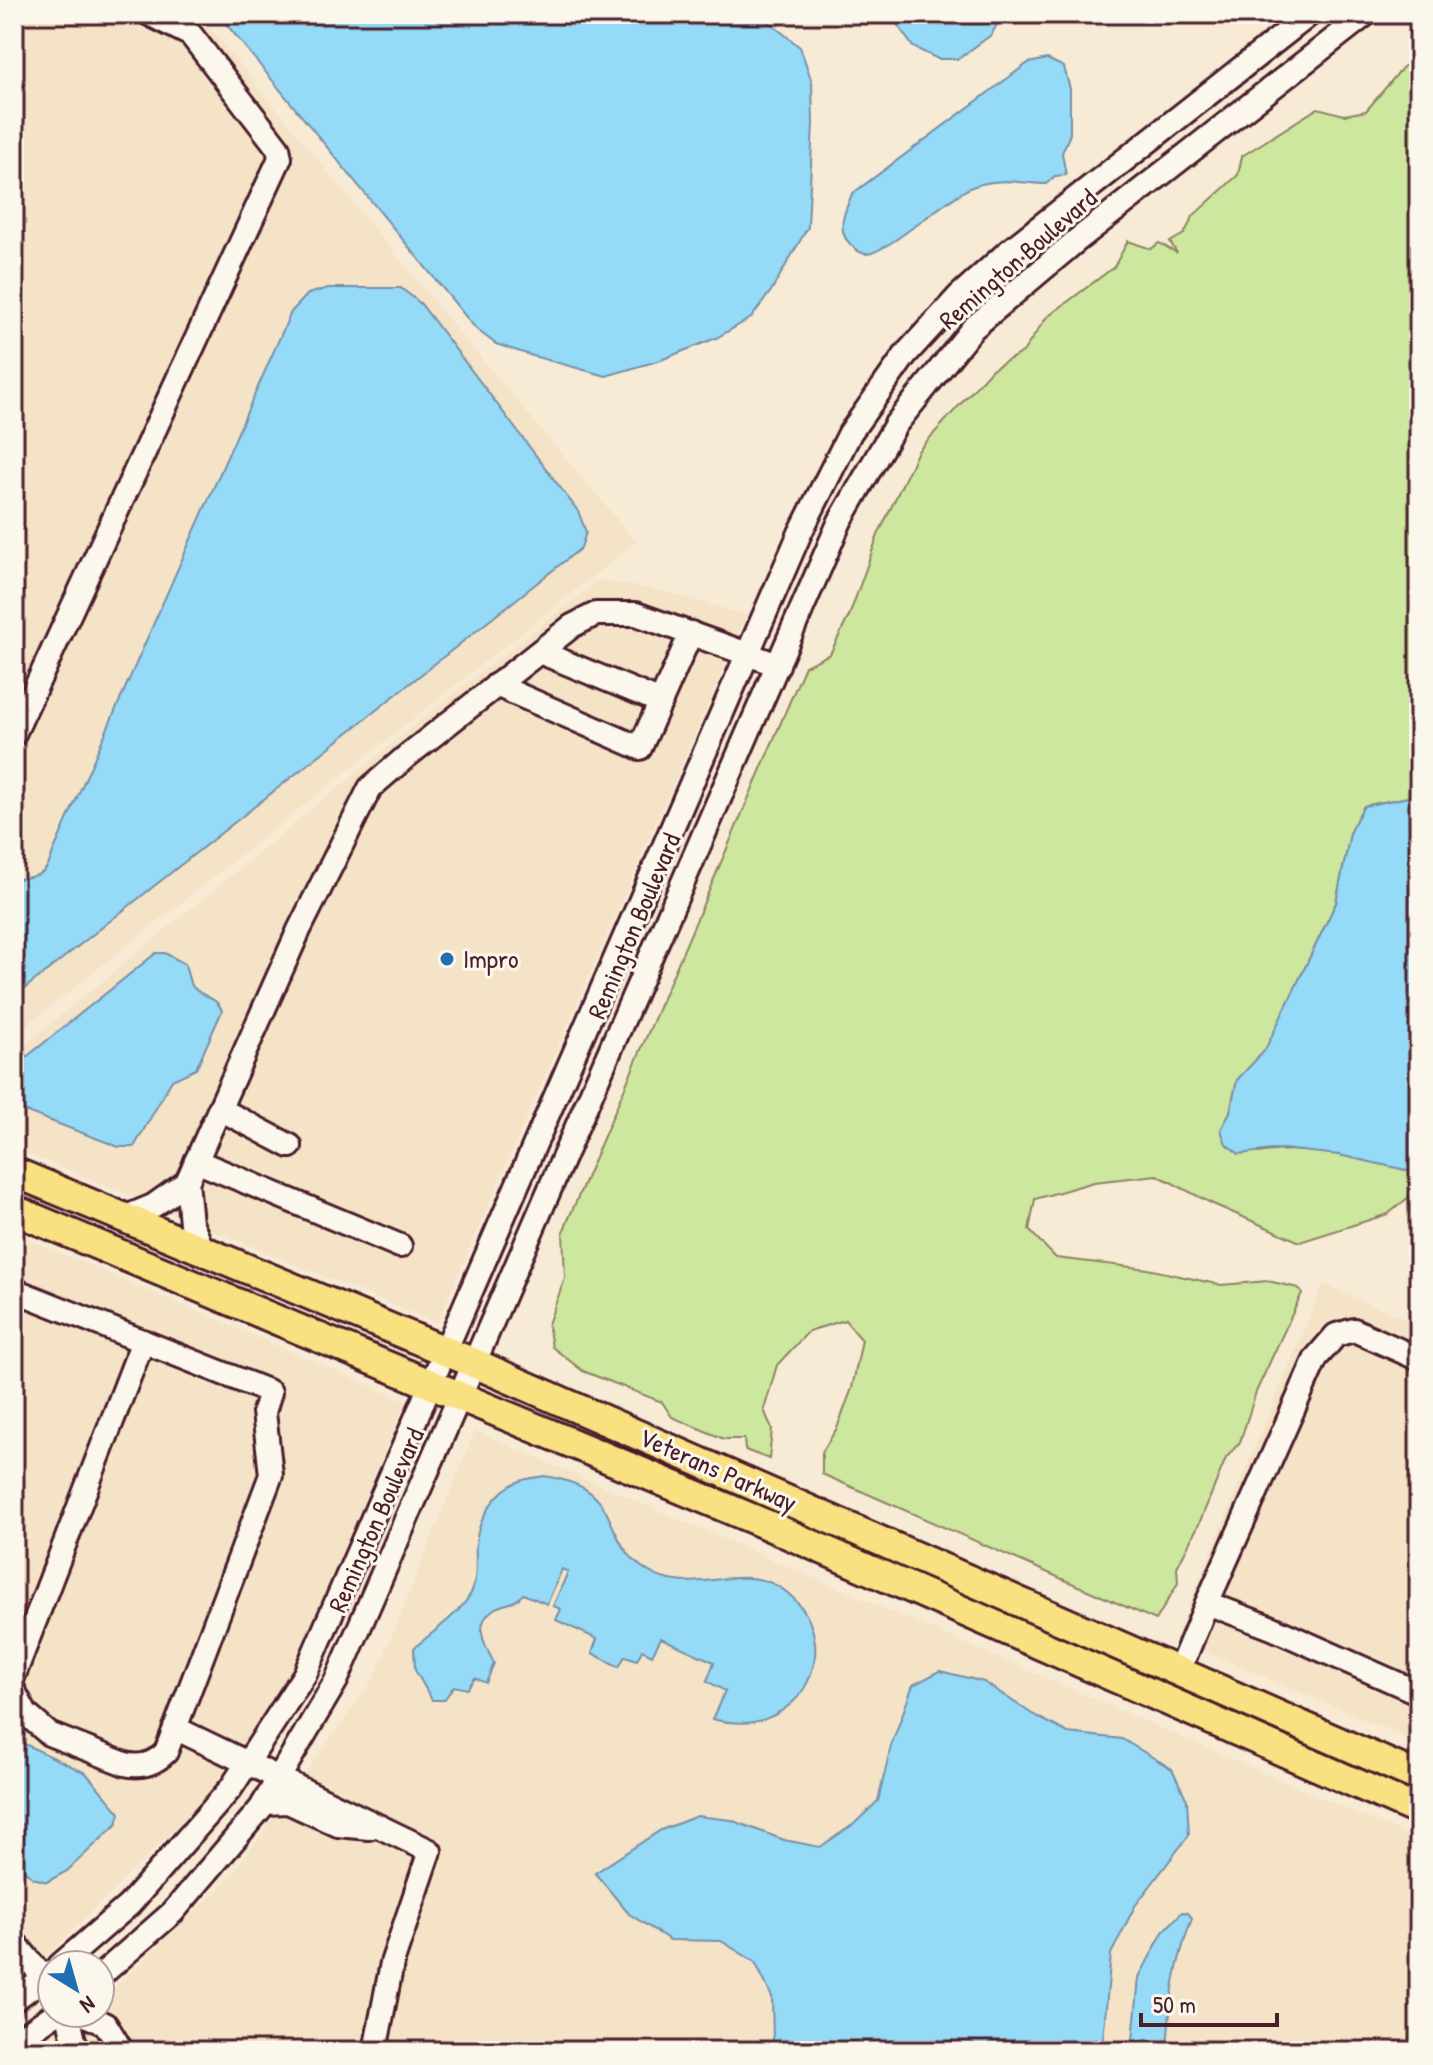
<svg xmlns="http://www.w3.org/2000/svg" width="1433" height="2065" font-family="'Patrick Hand',sans-serif">
<style>
.built{fill:#f4e3c6}
.green{fill:#cde79e;stroke:#8c8364;stroke-width:2}
.water{fill:#95daf7;stroke:#778fa5;stroke-width:2}
.lines{fill:none;stroke-linecap:round;stroke-linejoin:round}
.minor-casing{stroke:#4a1f2b;stroke-width:28}
.major-casing{stroke:#4a1f2b;stroke-width:34}
.minor{stroke:#fbf7ec;stroke-width:22}
.major{stroke:#f9e181;stroke-width:28}
.poi-dot{fill:#1f6fb2;stroke:#fbf7ec;stroke-width:3}
.labels{text-anchor:middle;stroke-width:6;stroke-linejoin:round;paint-order:stroke}
.street-label{font-size:26px;fill:#4a1f2b;stroke:#fbf7ec}
.poi-label{font-size:26px;fill:#4a1f2b;stroke:#fbf7ec;text-anchor:start}
</style>
<rect width="100%" height="100%" fill="#f7ebd6"/>
<filter id="ink" filterUnits="userSpaceOnUse"><feTurbulence type="fractalNoise" baseFrequency=".0125" numOctaves="2"/><feDisplacementMap in="SourceGraphic" scale="16" xChannelSelector="R" yChannelSelector="G"/><feConvolveMatrix kernelMatrix="1 2 1 2 8 2 1 2 1" color-interpolation-filters="sRGB"/></filter>
<g filter="url(#ink)">
<g class="built">
<polygon points="14,14 199,14 453,325 636,542 14,1035"/>
<polygon points="599,580 663,591 747,615 437,1323 14,1148 14,1054 440,704"/>
<polygon points="14,1233 406,1401 293,1669 205,1799 45,1958 14,1978"/>
<polygon points="1323,1284 1419,1325 1419,1743 1175,1639"/>
<polygon points="475,1431 1419,1840 1419,2051 14,2051 79,2013 100,2013 100,2001 230,1878 375,1677"/>
</g>
<path class="green" d="M 1419,58 L 1419,795 L 1364,806 L 1351,829 L 1336,903 L 1265,1051 L 1237,1080 L 1230,1112 L 1221,1130 L 1258,1153 C 1312,1143 1367,1161 1419,1173 L 1419,1189 L 1388,1214 L 1300,1242 L 1213,1204 L 1157,1175 L 1094,1182 L 1035,1199 L 1029,1230 L 1056,1258 L 1148,1269 L 1221,1285 L 1268,1281 L 1298,1288 L 1302,1293 L 1256,1392 L 1240,1442 L 1226,1458 L 1199,1524 L 1177,1567 L 1178,1583 L 1156,1620 L 822,1474 L 822,1452 L 837,1428 L 852,1388 L 862,1340 L 845,1320 L 809,1331 L 777,1365 L 764,1410 L 772,1429 L 769,1459 L 745,1450 L 744,1439 L 724,1439 L 672,1417 L 662,1402 L 583,1371 L 552,1347 L 548,1324 L 565,1278 L 563,1232 L 805,666 L 830,654 L 849,616 L 878,535 L 918,451 L 992,369 L 1023,352 L 1046,318 L 1114,267 L 1128,241 L 1151,249 L 1159,243 L 1177,253 L 1170,242 L 1184,234 L 1194,215 L 1238,175 L 1242,156 L 1318,108 L 1344,115 L 1366,111 L 1403,67 Z"/>
<g class="water">
<polygon points="218,14 759,14 800,47 812,82 813,123 808,227 771,291 751,318 716,338 661,360 606,376 533,356 496,344 476,329"/>
<polygon points="890,14 1003,14 991,35 958,59 938,59 913,47"/>
<path d="M 1047,59 L 1064,67 L 1070,89 L 1070,134 L 1062,153 L 1066,175 L 1055,176 L 1046,184 C 1020,183 997,177 972,187 C 946,198 887,253 867,254 C 860,254 855,249 851,245 C 835,230 845,211 852,194 L 1028,63 Z"/>
<path d="M 328,288 L 401,288 L 421,304 L 578,511 L 586,532 L 581,548 L 14,997 L 14,880 C 36,875 46,879 53,852 L 291,312 L 308,294 Z"/>
<polygon points="1419,795 1419,1173 1339,1155 1282,1149 1239,1154 1226,1144 1221,1130 1230,1112 1237,1080 1265,1050 1336,903 1351,829 1364,806"/>
<path d="M 156,953 L 165,953 L 185,964 C 187,971 188,979 191,984 C 199,998 217,995 222,1011 L 196,1069 L 172,1080 L 134,1147 L 119,1147 L 14,1107 L 14,1067 Z"/>
<path d="M 544,1476 C 627,1488 596,1535 646,1570 C 694,1603 750,1551 795,1600 C 807,1612 813,1626 815,1643 C 817,1665 808,1689 792,1703 C 767,1725 742,1726 712,1719 L 725,1691 L 707,1681 L 714,1662 L 661,1638 L 652,1655 L 642,1650 L 637,1660 L 625,1656 L 619,1667 L 592,1653 L 597,1639 L 556,1620 L 561,1609 L 553,1606 L 568,1572 L 562,1569 L 547,1604 L 523,1594 C 514,1606 505,1602 494,1609 C 472,1624 485,1646 494,1663 L 486,1683 L 475,1678 L 467,1689 L 454,1686 L 444,1700 L 432,1700 L 415,1670 L 414,1648 C 430,1634 462,1612 471,1593 C 478,1578 475,1560 476,1544 C 478,1519 495,1490 520,1481 C 527,1478 536,1478 544,1476 Z"/>
<polygon points="940,1671 984,1682 1032,1714 1068,1733 1122,1739 1172,1769 1187,1800 1189,1835 1135,1906 1111,1954 1102,2051 779,2051 773,2040 772,1997 755,1962 721,1941 670,1940 629,1914 595,1873 661,1830 697,1816 731,1820 784,1840 820,1847 854,1824 878,1801 891,1746 913,1685"/>
<polygon points="14,1739 86,1773 120,1813 117,1824 67,1871 47,1882 33,1878 14,1861"/>
<path d="M 1182,1912 L 1188,1913 L 1192,1918 C 1174,1969 1170,1997 1167,2051 L 1132,2051 L 1139,1977 L 1163,1932 Z"/>
</g>
<g class="lines">
<g class="minor-casing">
<g id="minor">
<polyline points="540,652 661,702"/>
<polyline points="496,685 640,748 691,633"/>
<polyline points="14,734 280,158 278,148 191,35 149,14"/>
<polyline points="220,1109 290,1146"/>
<polyline points="196,1161 400,1246"/>
<polyline points="187,1182 299,930 370,788 407,756 572,626 596,614 636,614 778,665"/>
<polyline points="124,1218 153,1206 187,1182 191,1223 203,1250"/>
<path d="M 14,1290 L 270,1392 L 264,1412 L 271,1475 L 166,1752 C 154,1764 142,1768 125,1764 L 49,1734 L 26,1714 L 14,1691"/>
<polyline points="1207,1603 1316,1358 1336,1335 1354,1330 1419,1359"/>
<polyline points="1179,1671 1207,1603 1272,1628 1419,1693"/>
<polyline points="14,1675 143,1341"/>
<polyline points="175,1728 430,1851 392,1963 375,2051"/>
<polyline points="264,1803 288,1802 338,1825 369,1828"/>
<polyline points="14,1942 52,1988"/>
<polyline points="60,1965 129,1905 231,1788 305,1674 800,533 850,433 906,354 959,296 1009,251 1310,14"/>
<polyline points="100,1976 173,1912 261,1808 336,1681 840,521 896,424 973,328 1076,241 1366,14"/>
<polyline points="14,2000 52,1972"/>
<polyline points="68,2013 74,2041 80,2051"/>
<polyline points="82,2013 106,2025 122,2051"/>
<polyline points="14,2042 56,2013"/>
</g>
</g>
<g class="major-casing">
<g id="major">
<polyline points="14,1172 474,1363 1419,1777"/>
<polyline points="14,1210 765,1524 1419,1811"/>
</g>
</g>
<use href="#minor" class="minor"/>
<use href="#major" class="major"/>
</g>
</g>
<circle class="poi-dot" cx="447" cy="959" r="8"/>
<g class="labels">
<g class="street-label">
<text transform="translate(1018 259) rotate(-41)" y="9">Remington Boulevard</text>
<text transform="translate(634 926) rotate(-67)" y="9">Remington Boulevard</text>
<text transform="translate(718 1470) rotate(24)" y="9">Veterans Parkway</text>
<text transform="translate(376 1520) rotate(-66)" y="9">Remington Boulevard</text>
</g>
<g class="poi-label">
<text x="463" y="968">Impro</text>
</g>
</g>
<rect width="1433" height="2065" fill="none" stroke="#fbf7ec" stroke-width="48"/>
<rect x="24" y="24" width="1385" height="2017" fill="none" stroke="#4a1f2b" stroke-width="3" filter="url(#ink)"/>
<g transform="translate(76 1989) rotate(143)"><circle r="38" fill="#fbf7ec" stroke="#b4a19f" stroke-width="2"/>
<path d="M0-6L14 30L0 20L-14 30Z" fill="#1f6fb2"/>
<text y="-12" font-size="22" font-weight="bold" text-anchor="middle" fill="#4a1f2b">N</text>
</g>
<path d="M1141 2013v12h136v-12" fill="none" stroke="#4a1f2b" stroke-width="4"/>
<text x="1153" y="2013" font-size="24" fill="#4a1f2b" stroke="#fbf7ec" stroke-width="6" paint-order="stroke">50 m</text>
</svg>
